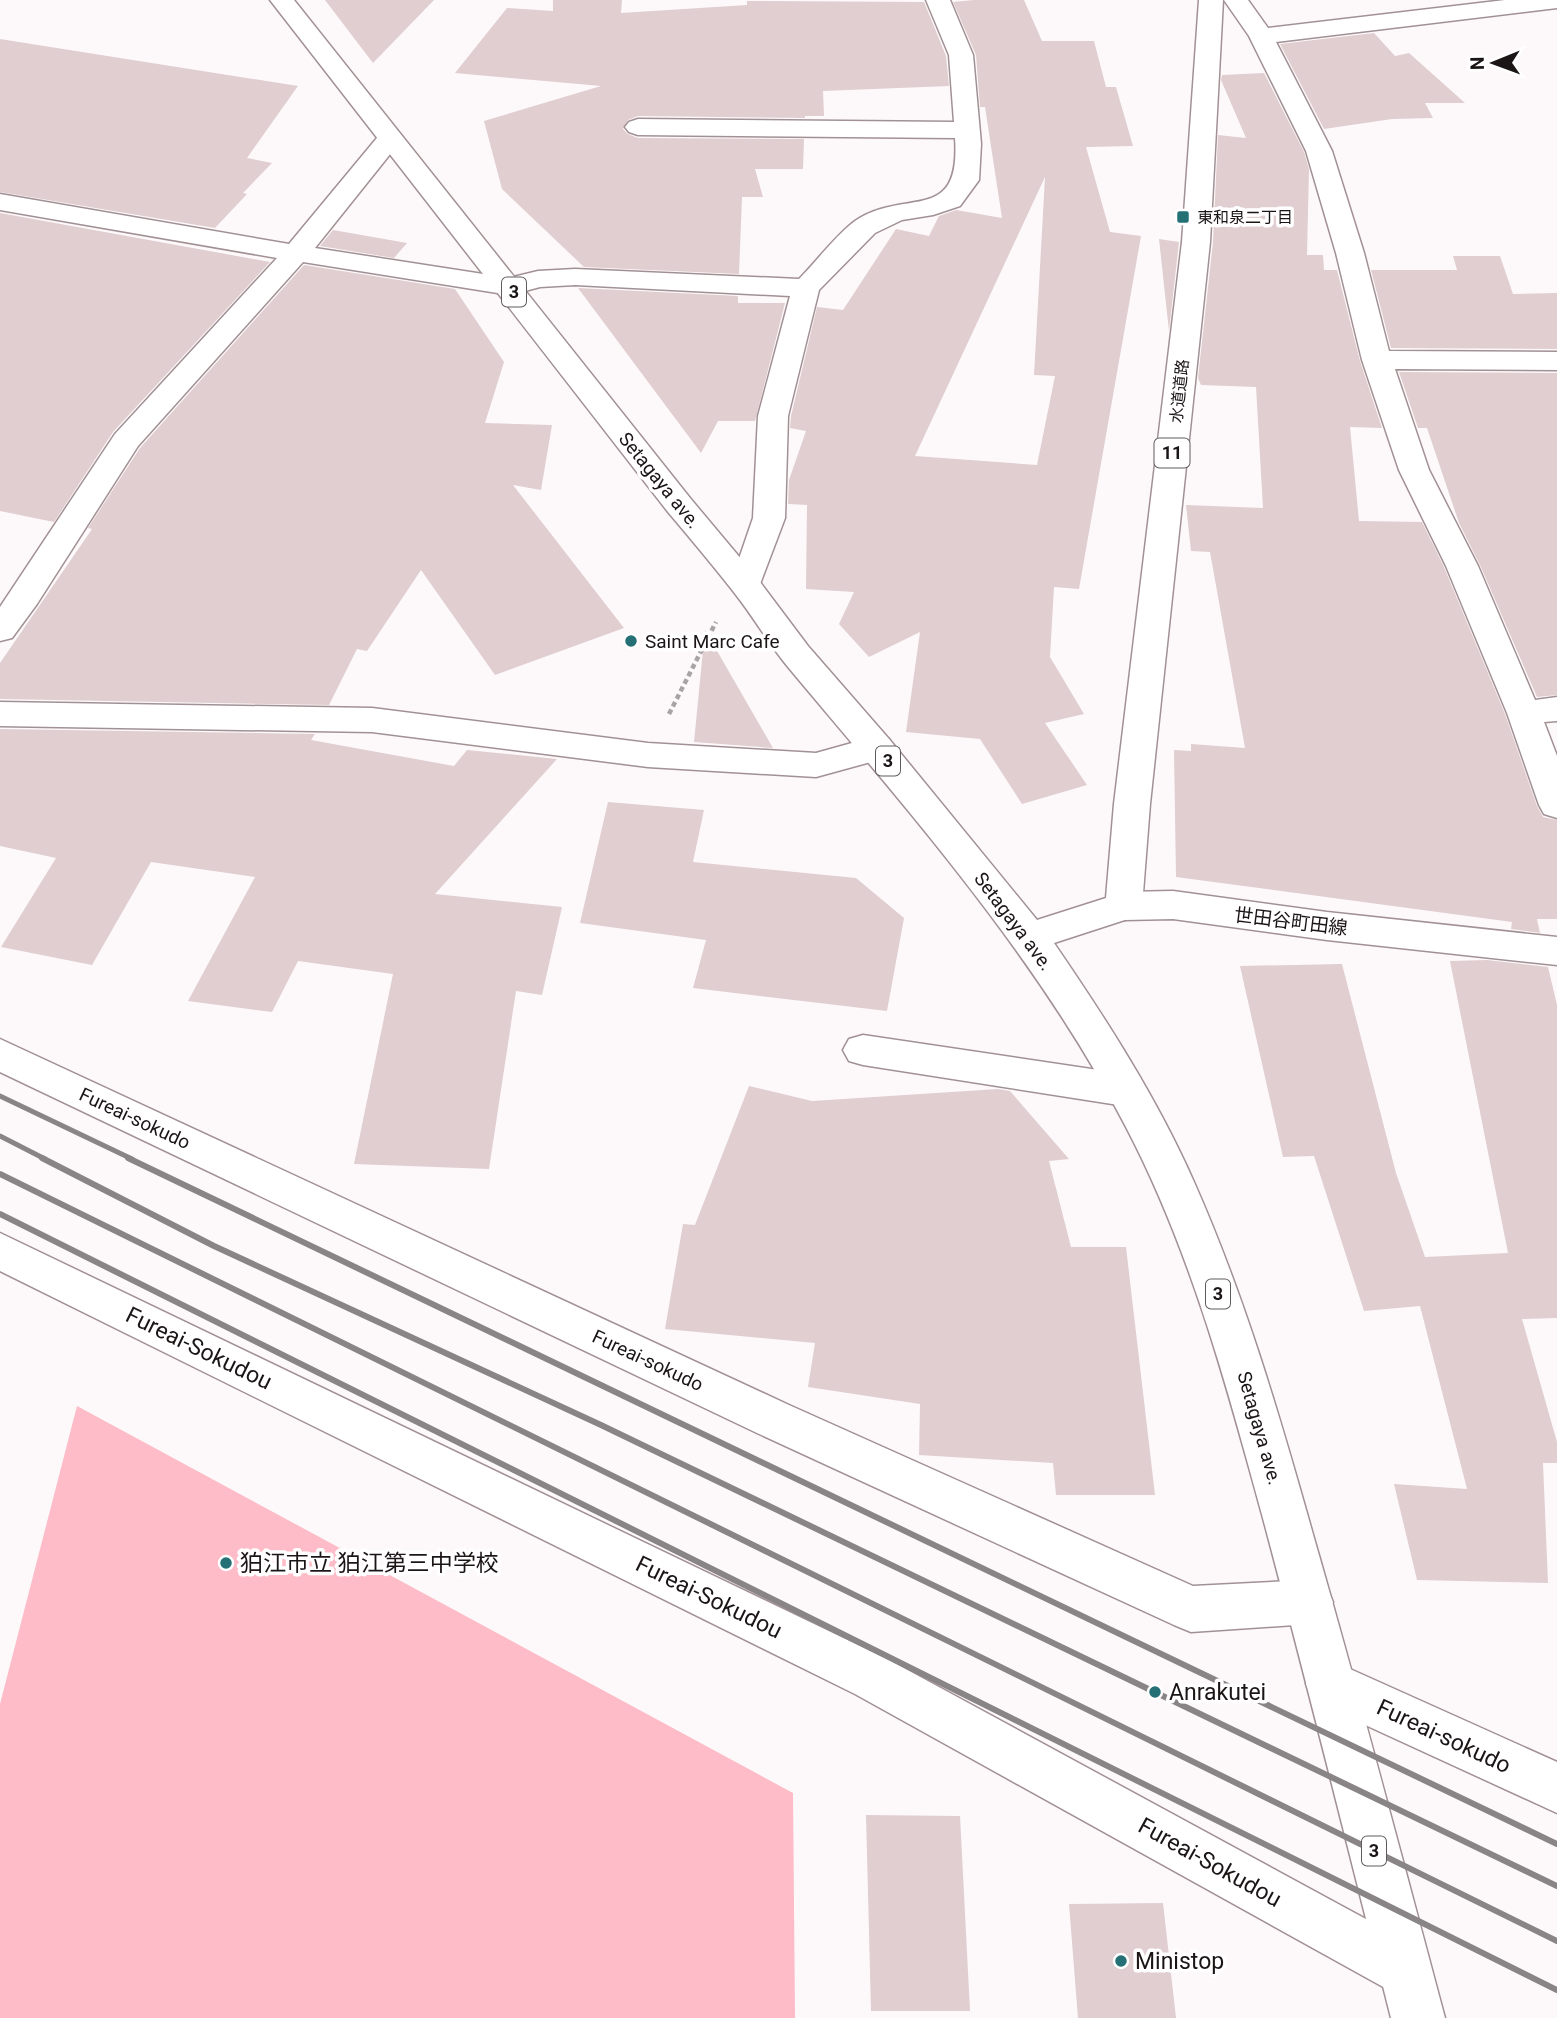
<svg xmlns="http://www.w3.org/2000/svg" width="1557" height="2018" font-family="Roboto,'Noto Sans JP',sans-serif">
<style>
.green{fill:#fdbcc7}
.building{fill:#e0ced1;fill-rule:evenodd}
.lines{fill:none;stroke-linecap:round;stroke-linejoin:round}
.minor-casing{stroke:#a29194;stroke-width:3}
.major-casing{stroke:#a29194;stroke-width:3}
.path{stroke:#a8a3a4;stroke-width:4.5;stroke-dasharray:5 3.5;stroke-linecap:butt}
.minor{fill:#fff;fill-rule:evenodd}
.major{fill:#fff;fill-rule:evenodd}
.rail-far1{stroke:#898485;stroke-width:5}
.rail{stroke:#898485;stroke-width:6}
.poi-dot{fill:#257075;stroke:#fff;stroke-width:2.5}
.labels{text-anchor:middle;stroke-width:7;stroke-linejoin:round;paint-order:stroke}
.far-poi-label{font-size:16px;fill:#1b1516;stroke:#fff;text-anchor:start}
.far-street-label{font-size:16px;fill:#1b1516;stroke:#fff}
.shield{fill:#fff;stroke:#5f5b5c;stroke-width:2}
.shield-label{font-size:18px;font-weight:bold;fill:#1b1516}
.street-label{font-size:19px;fill:#1b1516;stroke:#fff}
.poi-label{font-size:19px;fill:#1b1516;stroke:#fff;text-anchor:start}
.near-street-label{font-size:23px;fill:#1b1516;stroke:#fff}
.near-poi-label{font-size:23px;fill:#1b1516;stroke:#fff;text-anchor:start}
</style>
<rect width="100%" height="100%" fill="#fdf9fa"/>
<polygon class="green" points="77,1406 793,1793 795,2018 0,2018 0,1704"/>
<g class="building">
<polygon points="325,0 434,0 373,63"/>
<polygon points="553,0 622,0 621,13 747,5 747,1 924,2 946,56 949,86 823,91 824,116 805,116 805,118 638,116 628,120 623,129 628,134 638,138 804,139 803,169 755,169 763,197 742,197 739,274 584,267 502,189 484,121 601,86 455,73 507,8 553,11"/>
<path d="M 974,0 L 1024,0 L 1042,41 L 1094,41 L 1106,87 L 1116,87 L 1133,146 L 1086,147 L 1110,232 L 1141,236 L 1079,589 L 1054,587 L 1050,657 L 1084,714 L 1045,723 L 1087,785 L 1022,804 L 980,739 L 906,732 L 920,632 L 869,657 L 839,624 L 854,592 L 806,589 L 807,505 L 788,504 L 789,480 L 806,431 L 790,428 L 791,416 L 817,307 L 843,310 L 896,229 L 929,236 L 939,216 L 956,210 L 1002,218 L 985,107 L 980,107 L 976,55 L 953,2 ZM 1045,177 L 1034,375 L 1055,376 L 1037,465 L 915,456 Z"/>
<polygon points="1374,33 1395,56 1409,53 1465,103 1425,103 1433,118 1392,119 1324,129 1280,44"/>
<polygon points="0,39 298,86 247,158 272,163 243,193 247,194 215,228 0,192"/>
<polygon points="1264,73 1304,152 1309,169 1307,255 1323,255 1324,270 1337,270 1360,361 1382,428 1350,427 1359,521 1422,522 1444,567 1505,714 1537,806 1543,817 1557,820 1557,919 1537,919 1540,933 1511,929 1512,922 1176,877 1174,750 1191,751 1191,744 1245,748 1210,552 1191,551 1186,505 1263,508 1256,387 1201,385 1198,378 1213,242 1218,135 1246,138 1221,80 1222,75"/>
<polygon points="0,213 270,262 113,432 54,522 0,511"/>
<polygon points="333,230 407,243 394,258 320,246"/>
<polygon points="1159,239 1179,242 1169,331"/>
<polygon points="1453,256 1500,256 1513,294 1557,293 1557,349 1391,348 1371,270 1457,270"/>
<polygon points="304,265 455,289 504,362 485,423 552,425 541,490 513,485 624,628 495,675 421,570 367,651 357,649 329,705 0,699 0,663 92,529 88,528 140,448"/>
<polygon points="578,288 738,296 738,303 785,303 755,421 718,421 701,453"/>
<polygon points="1399,372 1557,373 1557,695 1537,697 1480,565 1459,523 1427,428 1418,428"/>
<polygon points="705,630 773,748 694,742"/>
<polygon points="0,729 315,734 311,740 454,766 467,750 557,759 435,894 562,907 542,995 516,991 489,1169 354,1164 393,974 298,961 272,1012 188,1001 255,877 151,862 92,965 1,947 56,858 0,846"/>
<polygon points="608,802 704,810 693,862 856,878 904,918 887,1011 693,988 706,940 580,923"/>
<polygon points="1487,960 1548,967 1557,1005 1557,1318 1522,1319 1557,1442 1557,1463 1543,1463 1548,1583 1417,1580 1394,1484 1467,1489 1420,1306 1364,1311 1314,1156 1283,1157 1240,966 1342,964 1396,1173 1425,1257 1508,1253 1450,961"/>
<polygon points="749,1086 812,1101 998,1089 1010,1091 1069,1159 1049,1161 1071,1247 1126,1247 1155,1495 1056,1495 1053,1463 919,1455 920,1404 808,1387 815,1343 665,1329 683,1224 695,1225"/>
<polygon points="866,1815 960,1816 970,2011 871,2011"/>
<polygon points="1163,1903 1176,2018 1078,2018 1069,1904"/>
</g>
<g class="lines">
<g class="minor-casing">
<g id="minor">
<path d="M 926,0 L 950,0 L 973,55 L 981,144 L 979,180 L 960,206 L 933,215 L 902,220 L 875,233 L 819,290 L 788,416 L 785,518 L 757,592 L 746,596 L 735,592 L 730,585 L 753,518 L 758,416 L 790,296 L 575,285 L 540,287 L 510,295 L 303,262 L 138,446 L 37,604 L 12,638 L 0,641 L 0,607 L 115,434 L 277,258 L 0,210 L 0,194 L 289,244 L 381,133 L 390,130 L 399,133 L 403,138 L 315,248 L 509,278 L 538,271 L 575,269 L 799,279 C 816,262 836,235 855,221 C 905,187 961,226 955,138 L 638,135 L 629,132 L 625,127 L 629,122 L 638,119 L 954,122 L 949,55 Z"/>
<polygon points="1224,0 1248,0 1268,28 1505,0 1557,0 1557,8 1276,42 1332,151 1364,253 1389,351 1557,352 1557,370 1395,369 1429,470 1478,566 1535,700 1557,697 1557,721 1544,722 1557,756 1557,818 1544,814 1539,805 1507,713 1446,566 1399,470 1362,360 1336,253 1306,151 1249,36"/>
<polygon points="0,702 372,708 648,743 816,753 877,736 889,739 894,748 889,757 816,777 648,767 372,732 0,726"/>
<polygon points="1173,891 1327,912 1557,937 1557,965 1327,940 1173,919 1124,920 1111,916 1106,906 1111,896 1124,892"/>
<polygon points="863,1035 1125,1074 1139,1079 1145,1090 1139,1101 1125,1106 863,1065 849,1061 843,1050 849,1039"/>
<polygon points="0,1039 789,1405 1193,1586 1309,1580 1326,1586 1333,1602 1326,1618 1309,1624 1191,1632 1174,1625 757,1433 0,1072"/>
<polygon points="0,1233 889,1660 1423,1950 1430,1969 1423,1988 1404,1995 1385,1988 855,1694 0,1271"/>
<polygon points="1330,1660 1557,1762 1557,1813 1313,1701 1306,1684 1313,1667"/>
</g>
</g>
<g class="major-casing">
<path id="major" d="M 270,0 L 294,0 L 690,498 L 757,578 L 808,646 L 889,739 L 1037,920 L 1106,898 L 1114,804 L 1182,242 L 1199,0 L 1223,0 L 1210,242 L 1150,804 L 1142,906 L 1137,916 L 1054,943 C 1106,1019 1157,1098 1194,1182 C 1245,1297 1280,1417 1314,1538 C 1360,1697 1402,1858 1445,2018 L 1391,2018 C 1349,1852 1308,1687 1264,1522 C 1227,1387 1191,1251 1126,1127 C 1038,957 910,813 788,667 C 768,643 753,616 733,591 C 712,564 690,538 668,512 Z"/>
</g>
<polyline class="path" points="669,714 716,622"/>
<use href="#minor" class="minor"/>
<use href="#major" class="major"/>
<g class="rail-far1">
<polyline points="0,1096 132,1159"/>
<polyline points="0,1136 45,1159"/>
</g>
<g class="rail">
<polyline points="42,1158 214,1246 601,1425 1557,1886"/>
<polyline points="128,1158 1557,1844"/>
<polyline points="0,1174 1557,1941"/>
<polyline points="0,1214 1557,1990"/>
</g>
</g>
<g class="poi-dot">
<rect x="1176" y="210" width="14" height="14" rx="3.5"/>
<circle cx="631" cy="641" r="7"/>
<circle cx="226" cy="1563" r="7"/>
<circle cx="1155" cy="1692" r="7"/>
<circle cx="1121" cy="1961" r="7"/>
</g>
<g class="labels">
<g class="far-poi-label">
<text x="1197" y="223">東和泉二丁目</text>
</g>
<g class="far-street-label">
<text transform="translate(1179 391) rotate(-84)" y="6">水道道路</text>
</g>
<g class="shield">
<rect x="502" y="277.5" width="24" height="29" rx="5"/>
<rect x="1154.5" y="438.5" width="35" height="29" rx="5"/>
<rect x="876" y="746.5" width="24" height="29" rx="5"/>
<rect x="1206" y="1279.5" width="24" height="29" rx="5"/>
<rect x="1362" y="1836.5" width="24" height="29" rx="5"/>
</g>
<g class="shield-label">
<text x="514" y="298">3</text>
<text x="1172" y="459">11</text>
<text x="888" y="767">3</text>
<text x="1218" y="1300">3</text>
<text x="1374" y="1857">3</text>
</g>
<g class="street-label">
<text transform="translate(660 480) rotate(51)" y="7">Setagaya ave.</text>
<text transform="translate(1014 921) rotate(53)" y="7">Setagaya ave.</text>
<text transform="translate(1291 921) rotate(7)" y="7">世田谷町田線</text>
<text transform="translate(135 1118) rotate(25)" y="7">Fureai-sokudo</text>
<text transform="translate(648 1360) rotate(25)" y="7">Fureai-sokudo</text>
<text transform="translate(1260 1428) rotate(74)" y="7">Setagaya ave.</text>
</g>
<g class="poi-label">
<text x="645" y="648">Saint Marc Cafe</text>
</g>
<g class="near-street-label">
<text transform="translate(199 1348) rotate(26)" y="8">Fureai-Sokudou</text>
<text transform="translate(709 1597) rotate(26)" y="8">Fureai-Sokudou</text>
<text transform="translate(1444 1736) rotate(25)" y="8">Fureai-sokudo</text>
<text transform="translate(1210 1862) rotate(29)" y="8">Fureai-Sokudou</text>
</g>
<g class="near-poi-label">
<text x="240" y="1571">狛江市立 狛江第三中学校</text>
<text x="1169" y="1700">Anrakutei</text>
<text x="1135" y="1969">Ministop</text>
</g>
</g>
<g transform="translate(1494 63) rotate(269)" stroke="#ffffff" stroke-width="5" paint-order="stroke">
<path d="M0-5L12 26L0 18L-12 26Z" fill="#1b1516"/>
<text y="-10" font-size="19" font-weight="bold" text-anchor="middle" fill="#1b1516">N</text>
</g>
</svg>
